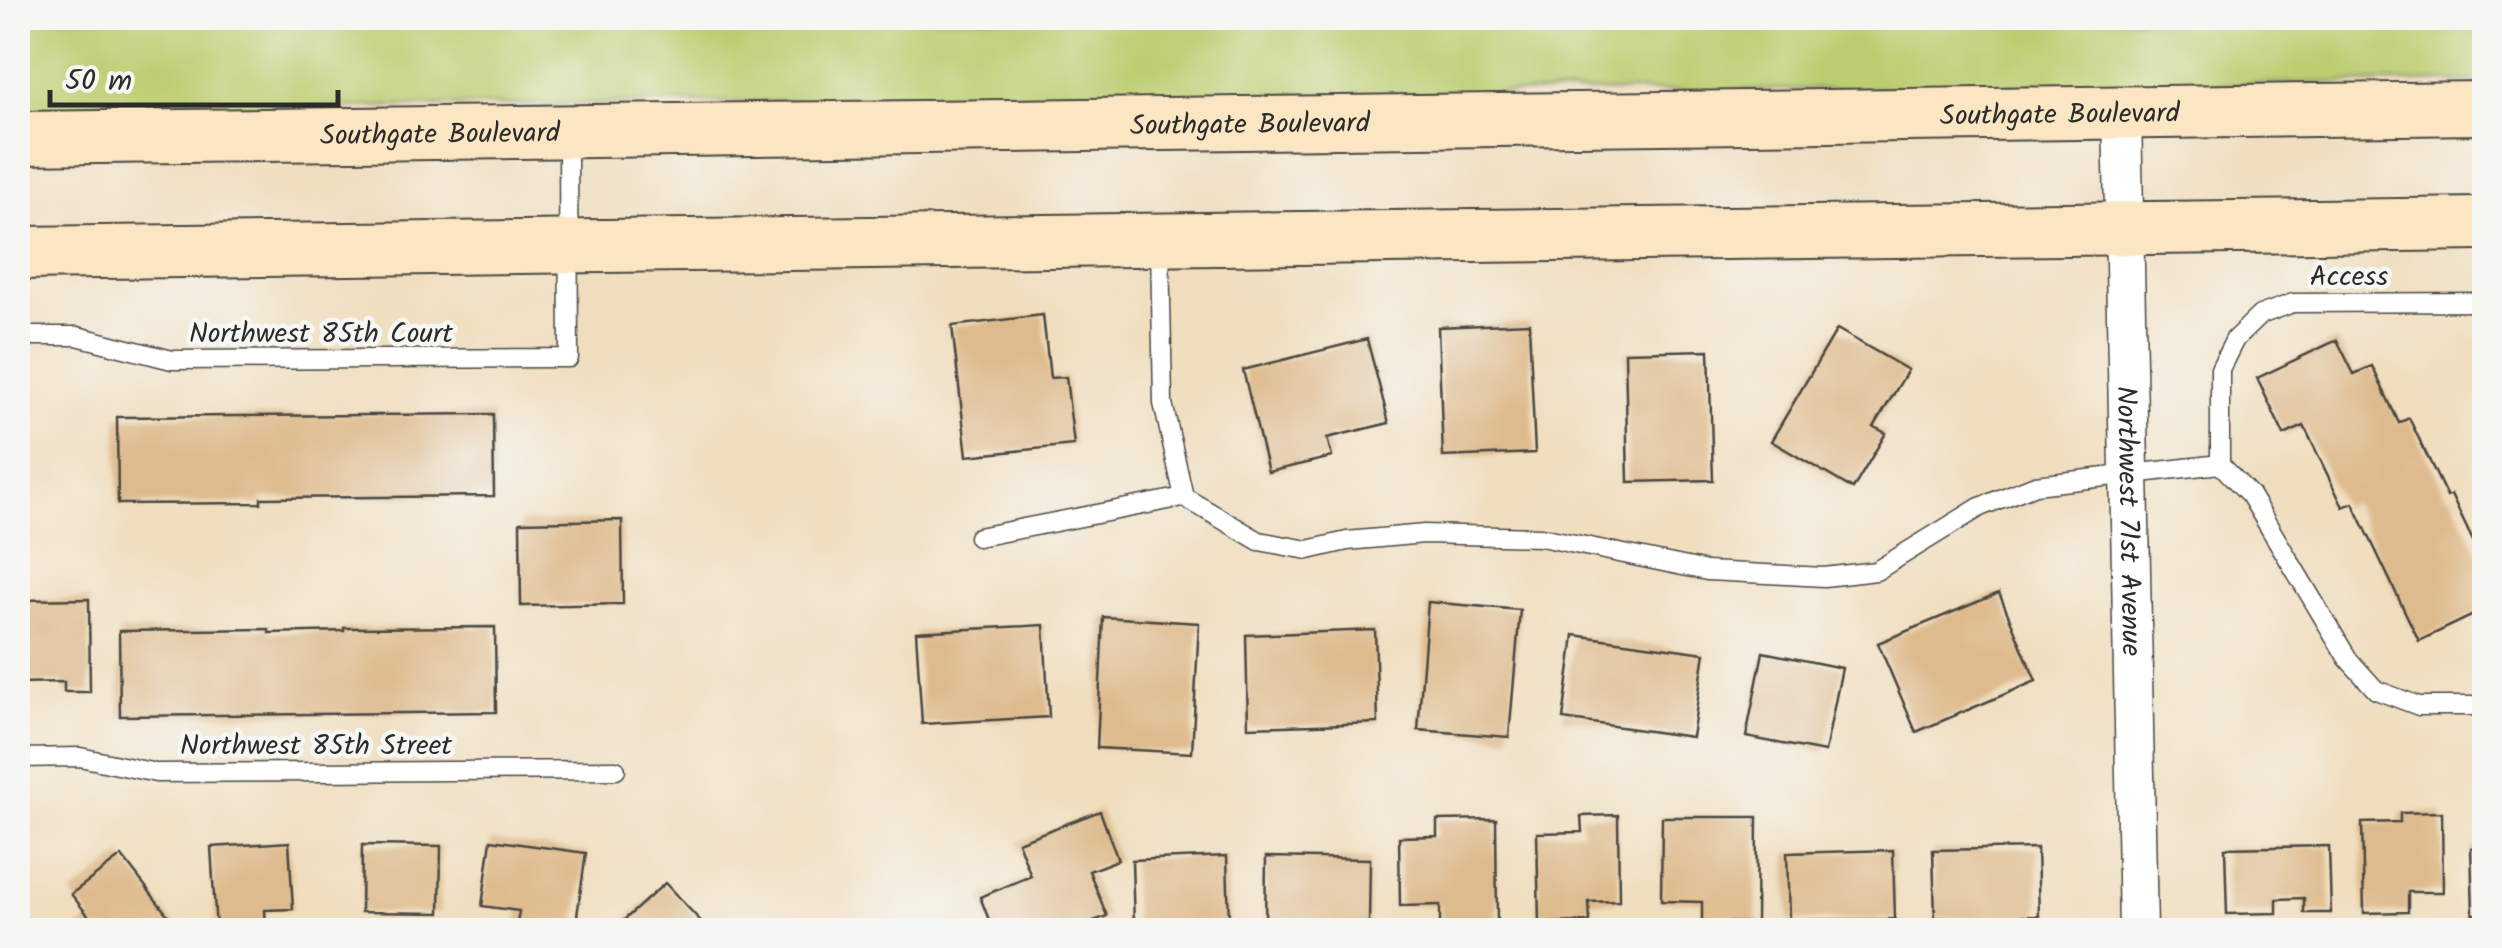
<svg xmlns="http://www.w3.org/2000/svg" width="2502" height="948" font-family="Kalam,sans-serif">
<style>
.green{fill:#bccd70;stroke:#747c4e;stroke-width:2.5}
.building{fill:#debb8e}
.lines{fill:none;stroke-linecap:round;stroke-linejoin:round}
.lane-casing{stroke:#494641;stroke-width:21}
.street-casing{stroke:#494641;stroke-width:41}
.secondary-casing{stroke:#494641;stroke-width:56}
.lane{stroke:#fff;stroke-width:18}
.street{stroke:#fff;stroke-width:38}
.secondary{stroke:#fbe6c3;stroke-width:52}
.labels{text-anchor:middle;stroke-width:9;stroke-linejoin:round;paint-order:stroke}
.street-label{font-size:28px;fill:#2b2b2b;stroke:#f6f6f2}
</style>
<rect width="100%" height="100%" fill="#f6f6f2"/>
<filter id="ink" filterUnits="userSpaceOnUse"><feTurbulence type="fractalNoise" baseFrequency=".01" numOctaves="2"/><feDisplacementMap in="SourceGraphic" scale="20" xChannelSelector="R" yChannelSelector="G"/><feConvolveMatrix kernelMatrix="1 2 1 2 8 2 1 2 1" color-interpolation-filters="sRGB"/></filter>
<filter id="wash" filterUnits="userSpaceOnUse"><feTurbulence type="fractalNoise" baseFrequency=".0048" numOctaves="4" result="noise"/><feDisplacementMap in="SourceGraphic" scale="40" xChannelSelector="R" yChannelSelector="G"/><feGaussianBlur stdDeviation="2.25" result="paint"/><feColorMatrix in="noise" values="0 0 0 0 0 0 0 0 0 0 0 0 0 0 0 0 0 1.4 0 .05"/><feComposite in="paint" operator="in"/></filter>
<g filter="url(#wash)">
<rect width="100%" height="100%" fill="#f0debf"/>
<polygon class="green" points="18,18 2484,18 2484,81 18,111"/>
<g id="blocks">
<g class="building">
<polygon points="1043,315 1050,378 1066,377 1074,445 967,456 952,326"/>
<polygon points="1529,323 1535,453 1443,457 1438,327"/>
<polygon points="1837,329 1908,370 1874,427 1886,433 1853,489 1771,441"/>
<polygon points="1367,339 1389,423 1327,438 1332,457 1268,472 1243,370"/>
<polygon points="2337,340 2354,374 2372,366 2399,423 2409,418 2447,497 2451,495 2484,564 2484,610 2419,641 2353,503 2343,507 2304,426 2284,435 2257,378"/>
<polygon points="1709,350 1713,480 1628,482 1625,352"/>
<polygon points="493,414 494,496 261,498 261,503 118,504 117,417"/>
<polygon points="622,520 623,604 521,606 520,522"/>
<polygon points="1999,593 2036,681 1916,732 1878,643"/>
<polygon points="89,599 90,692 64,692 64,682 18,683 18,600"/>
<polygon points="1428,602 1520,610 1509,737 1418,730"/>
<polygon points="1103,617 1199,623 1192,753 1097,748"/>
<polygon points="1044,625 1049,717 922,724 916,632"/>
<polygon points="495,627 496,712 120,716 119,631 269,629 269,633 344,631 344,628"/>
<polygon points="1375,630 1378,723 1248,727 1246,635"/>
<polygon points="1574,635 1705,653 1692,737 1563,719"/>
<polygon points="1763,652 1842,668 1825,752 1746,737"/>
<polygon points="1100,811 1118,860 1089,871 1107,916 1070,930 993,930 980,897 1031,876 1018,842"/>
<polygon points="2442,812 2443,892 2408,892 2408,912 2364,913 2362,823 2400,822 2400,813"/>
<polygon points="1618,815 1619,901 1589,902 1590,922 1539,923 1537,833 1582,832 1581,816"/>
<polygon points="1662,817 1757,817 1756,923 1702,922 1702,902 1661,901"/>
<polygon points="1496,819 1497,925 1440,926 1440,905 1400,906 1399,837 1437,836 1437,820"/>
<polygon points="491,840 586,853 575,930 516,930 519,911 482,906"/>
<polygon points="289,842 293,909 265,910 266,930 216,930 211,847"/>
<polygon points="362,845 441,846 440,913 361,912"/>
<polygon points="2329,846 2331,913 2304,913 2304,898 2277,899 2277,913 2227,914 2225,848"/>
<polygon points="2484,847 2484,914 2473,914 2471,848"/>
<polygon points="2037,848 2039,916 1935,918 1933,850"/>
<polygon points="1893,850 1895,919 1789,920 1787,853"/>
<polygon points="122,856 179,930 76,930 91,919 71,894"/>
<polygon points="1227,856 1229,923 1134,926 1132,860"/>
<polygon points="1266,857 1370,859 1369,926 1265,925"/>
<polygon points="665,883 709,930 613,930"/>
</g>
</g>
</g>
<g filter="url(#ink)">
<use href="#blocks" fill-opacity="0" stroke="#494641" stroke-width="2.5"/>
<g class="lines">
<g class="lane-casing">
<g id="lane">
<polyline points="1160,245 1163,403 1184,497 1259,541 1308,550 1347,541 1424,534 1541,537 1707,571 1824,577 1876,571 1980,507 2035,485 2220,464 2220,369 2235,339 2260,315 2293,303 2484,302"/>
<polyline points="18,336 77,336 172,360 569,358 568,137"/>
<polyline points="2220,464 2250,495 2348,659 2376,690 2419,706 2484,706"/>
<polyline points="978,537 1184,497"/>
<polyline points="18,758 80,757 156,773 616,770"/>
</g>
</g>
<g class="street-casing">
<g id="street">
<path id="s1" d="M 2122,111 L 2138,930"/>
</g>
</g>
<g class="secondary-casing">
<g id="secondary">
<path id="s2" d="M 18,138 L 2484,108"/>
<polyline points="18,253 2484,224"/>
</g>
</g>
<use href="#lane" class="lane"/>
<use href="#street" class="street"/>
<use href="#secondary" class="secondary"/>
</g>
</g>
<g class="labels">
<g class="street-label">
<text dy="10" stroke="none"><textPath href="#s2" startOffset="2042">Southgate Boulevard</textPath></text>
<text dy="10" stroke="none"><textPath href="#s2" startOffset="1232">Southgate Boulevard</textPath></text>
<text dy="10" stroke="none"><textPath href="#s2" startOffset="422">Southgate Boulevard</textPath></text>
<text x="2349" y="285">Access</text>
<text x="321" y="342">Northwest 85th Court</text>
<text dy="10" stroke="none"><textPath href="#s1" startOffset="410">Northwest 71st Avenue</textPath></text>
<text x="316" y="754">Northwest 85th Street</text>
</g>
</g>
<rect width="2502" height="948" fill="none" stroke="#f6f6f2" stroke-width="60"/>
<path d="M50 90v15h288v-15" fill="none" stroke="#2b2b2b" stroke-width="5"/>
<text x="65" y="90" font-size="30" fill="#2b2b2b" stroke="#f6f6f2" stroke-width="8" paint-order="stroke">50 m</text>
</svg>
